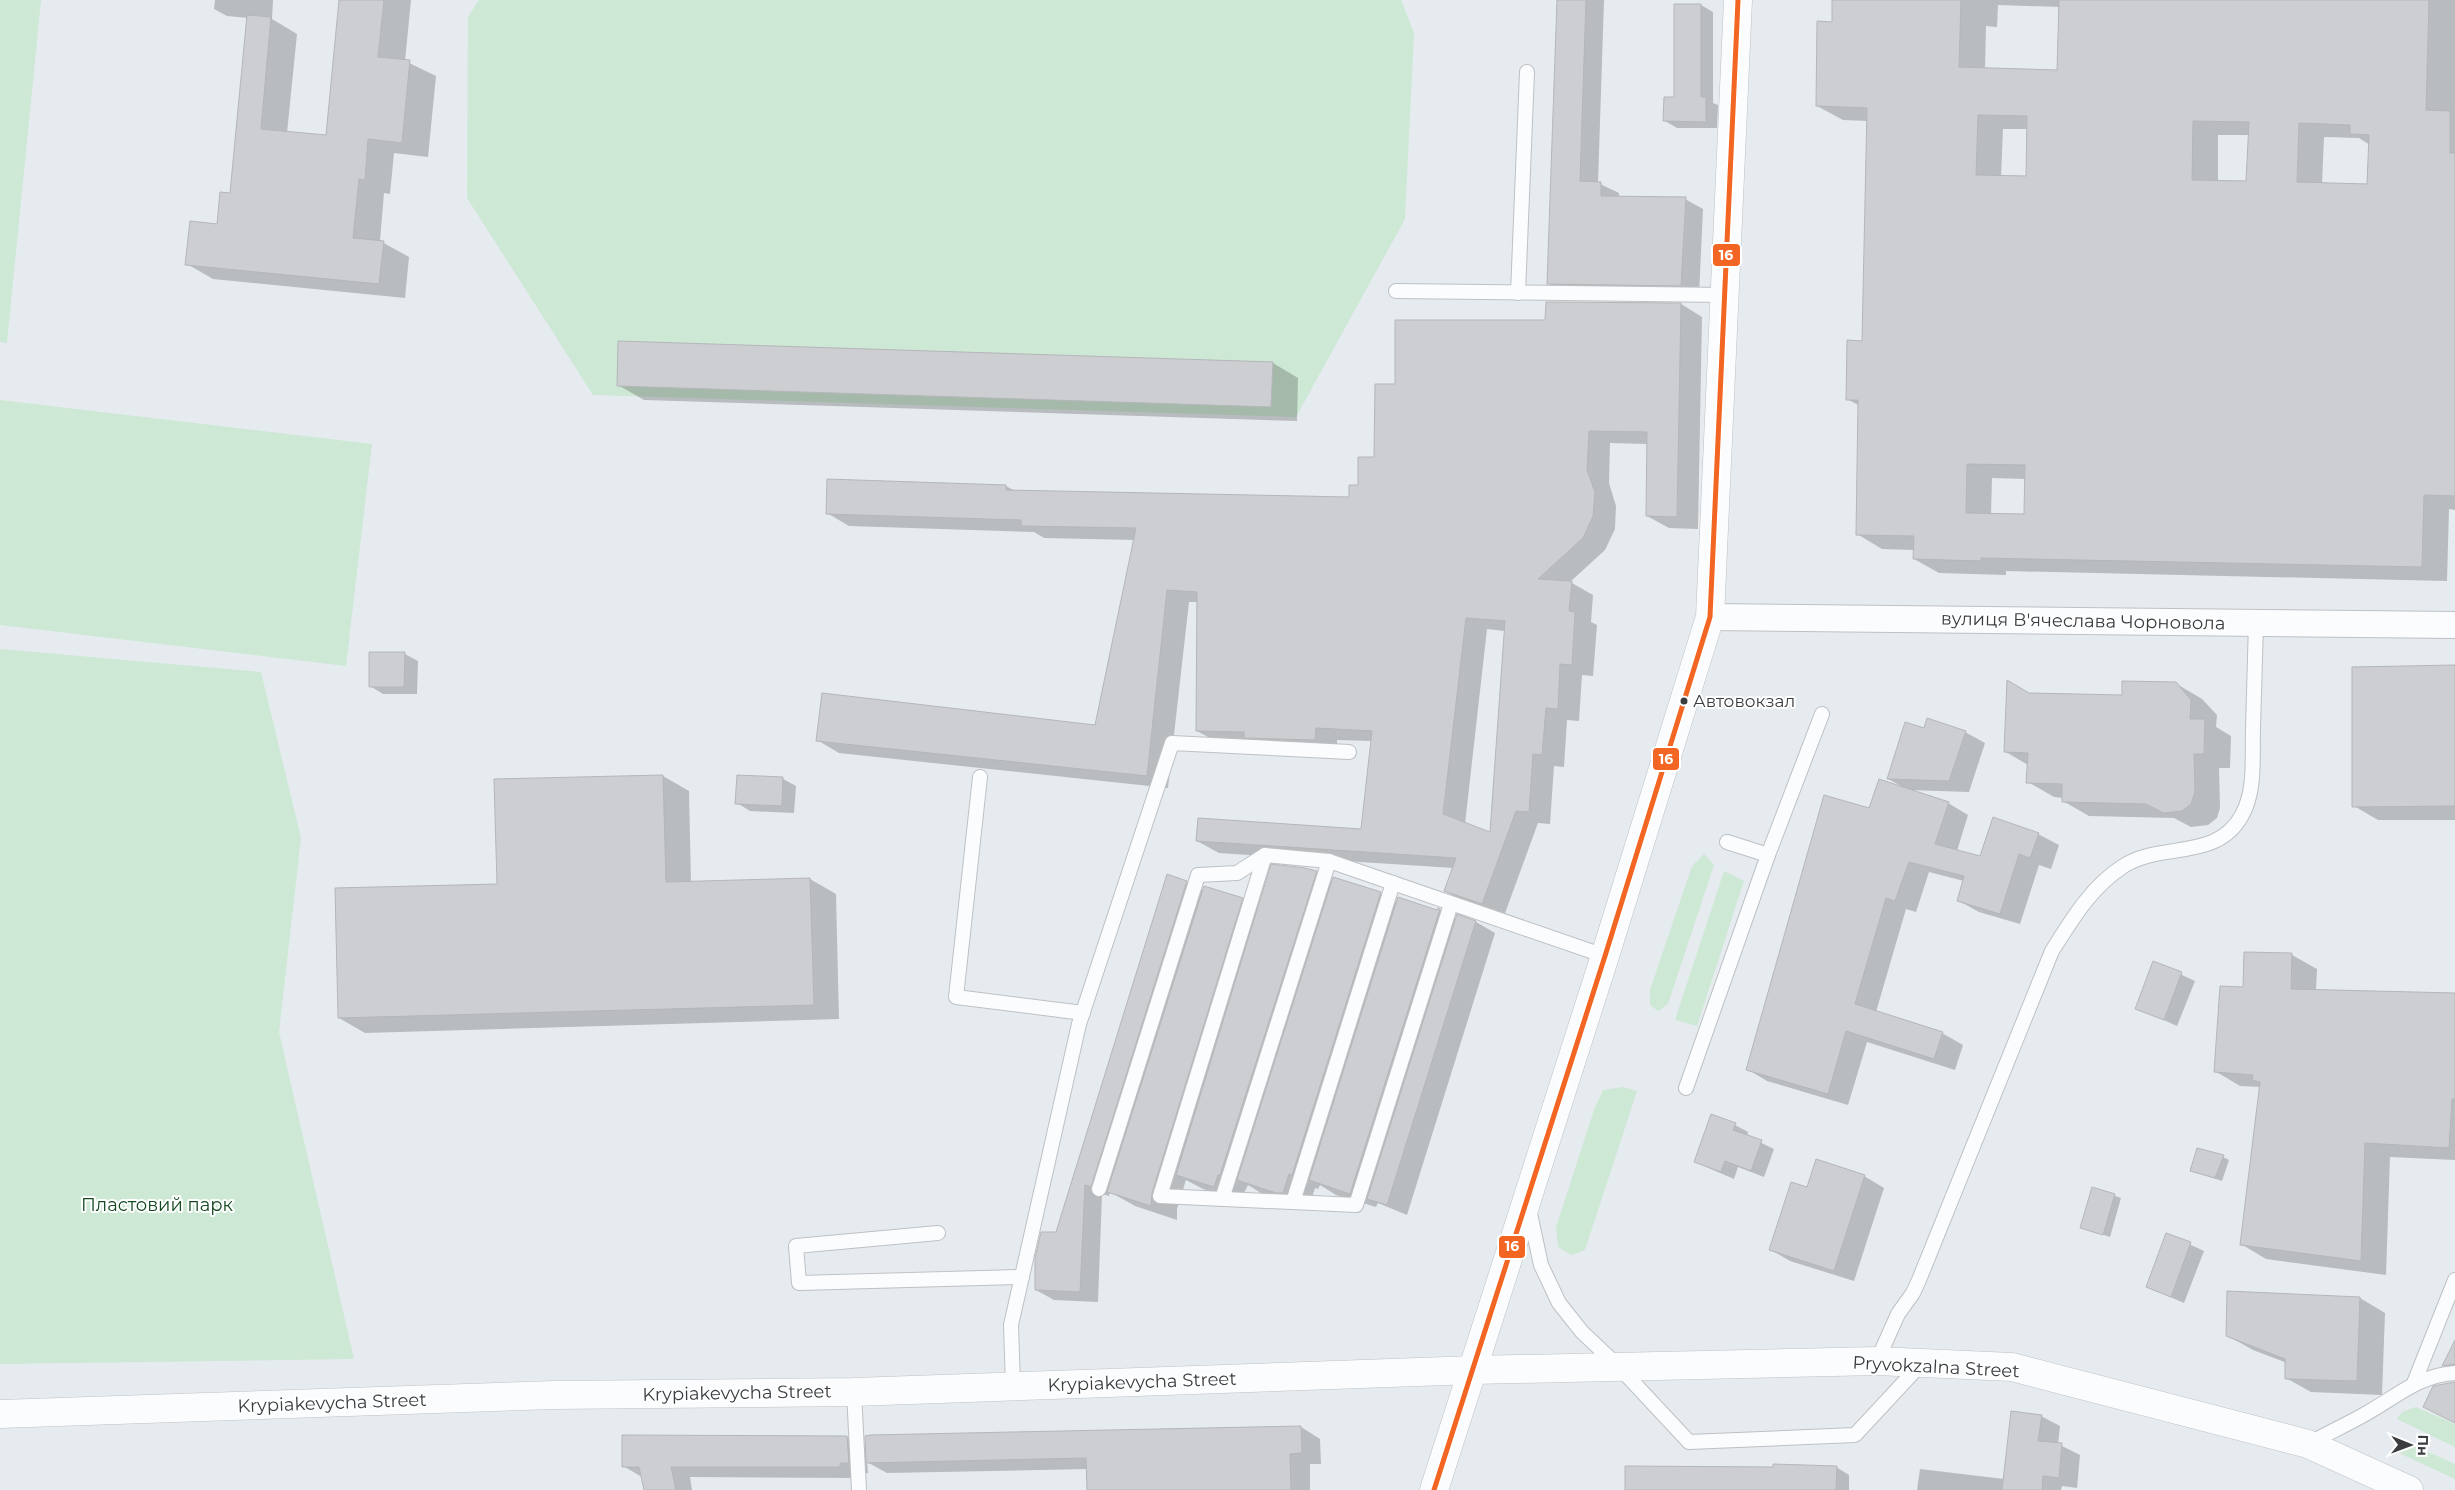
<svg xmlns="http://www.w3.org/2000/svg" width="2455" height="1490" font-family="Montserrat,sans-serif">
<style>
.green{fill:#cde8d5}
.shadow{fill:#0003;fill-rule:evenodd}
.building{fill:#cdced2;stroke:#b4b6b9;fill-rule:evenodd}
.lines{fill:none;stroke-linecap:round;stroke-linejoin:round}
.lane-casing{stroke:#bdc1c5;stroke-width:16}
.street-casing{stroke:#bdc1c5;stroke-width:28}
.secondary-casing{stroke:#bdc1c5;stroke-width:29}
.primary-casing{stroke:#bdc1c5;stroke-width:29}
.lane{stroke:#fbfcfd;stroke-width:14}
.street{stroke:#fbfcfd;stroke-width:26}
.secondary{stroke:#fbfcfd;stroke-width:28}
.primary{stroke:#fbfcfd;stroke-width:28}
.bus-1-casing{stroke:#fff;stroke-width:9}
.bus-1{stroke:#f26522;stroke-width:5}
.bus-dot{fill:#393d40;stroke:#fff;stroke-width:2}
.labels{text-anchor:middle;stroke-width:4;stroke-linejoin:round;paint-order:stroke}
.bus-label{font-size:17px;fill:#393d40;stroke:#fff;text-anchor:start}
.street-label{font-size:18px;fill:#393d40;stroke:#fff}
.park-label{font-size:18px;fill:#144922;stroke:#fff}
.line-badge{stroke:#fff;stroke-width:2}
.badge-label{font-size:14px;text-anchor:middle;font-weight:bold;fill:#fff}
</style>
<rect width="100%" height="100%" fill="#e6ebef"/>
<g class="green">
<polygon points="0,0 41,0 7,343 0,342"/>
<polygon points="479,0 1401,0 1414,33 1405,219 1296,417 593,395 467,198 468,17"/>
<polygon points="0,400 372,444 346,666 0,625"/>
<polygon points="0,649 261,672 301,838 279,1032 354,1359 0,1364"/>
<polygon points="1704,854 1714,865 1668,1004 1658,1011 1650,1005 1650,990 1692,866"/>
<polygon points="1724,871 1744,881 1697,1026 1675,1020"/>
<polygon points="1623,1087 1637,1091 1585,1250 1571,1255 1558,1247 1556,1227 1594,1110 1603,1090"/>
<polygon points="2416,1407 2455,1424 2455,1447 2397,1419 2402,1412"/>
<polygon points="2390,1435 2455,1464 2455,1479 2401,1454"/>
</g>
<g class="shadow">
<polygon points="215,0 273,0 272,19 297,34 287,133 327,137 340,0 411,0 405,61 436,76 428,157 394,153 390,194 384,193 380,241 409,257 405,298 213,279 187,264 218,225 231,194 248,18 227,16 214,9"/>
<polygon points="1558,0 1604,0 1598,183 1619,193 1619,197 1685,199 1703,209 1699,295 1566,294 1548,283"/>
<path d="M 1834,0 L 2455,0 L 2455,510 L 2449,509 L 2447,581 L 2006,571 L 2006,575 L 1939,573 L 1914,559 L 1914,550 L 1882,549 L 1857,534 L 1860,406 L 1847,399 L 1863,342 L 1868,121 L 1843,120 L 1817,106 L 1833,23 ZM 1998,5 L 2060,7 L 2058,71 L 1985,69 L 1986,26 L 1997,27 ZM 2003,129 L 2028,129 L 2028,177 L 2001,177 ZM 2218,135 L 2250,135 L 2247,182 L 2218,181 ZM 2324,137 L 2359,138 L 2370,145 L 2369,185 L 2322,184 ZM 1992,478 L 2026,479 L 2025,515 L 1991,515 Z"/>
<polygon points="1675,5 1701,5 1713,12 1713,103 1718,105 1717,128 1677,128 1665,121 1675,98"/>
<path d="M 1681,304 L 1702,317 L 1698,529 L 1669,528 L 1647,516 L 1648,444 L 1610,443 L 1609,483 L 1616,506 L 1615,529 L 1605,550 L 1570,582 L 1593,595 L 1591,622 L 1597,625 L 1593,676 L 1582,675 L 1579,721 L 1567,720 L 1564,767 L 1554,766 L 1550,824 L 1538,823 L 1504,916 L 1467,903 L 1445,891 L 1454,868 L 1219,853 L 1197,841 L 1362,830 L 1372,741 L 1337,740 L 1337,752 L 1219,743 L 1197,731 L 1198,602 L 1189,602 L 1168,788 L 839,753 L 817,740 L 1096,726 L 1135,540 L 1044,538 L 1034,532 L 849,526 L 827,513 L 1006,486 L 1015,491 L 1350,499 L 1376,459 L 1396,386 L 1546,322 ZM 1487,629 L 1505,631 L 1491,834 L 1465,824 Z"/>
<polygon points="1273,363 1298,378 1297,421 644,400 618,385"/>
<polygon points="405,654 418,661 417,694 383,694 370,686"/>
<polygon points="2455,667 2455,820 2378,820 2354,806"/>
<polygon points="2175,683 2202,699 2217,715 2216,727 2231,736 2230,768 2219,768 2220,808 2217,818 2208,825 2191,827 2174,818 2089,816 2063,801 2063,798 2054,797 2028,782 2028,765 2006,752 2029,694 2123,696"/>
<polygon points="1924,730 1965,732 1985,743 1969,792 1910,790 1948,803 1968,815 1957,851 1981,857 2038,834 2059,845 2051,869 2039,865 2020,924 1979,912 1959,901 1964,881 1929,872 1916,912 1906,909 1876,1012 1942,1033 1963,1045 1955,1070 1867,1042 1848,1105 1767,1081 1747,1069 1870,809 1901,786 1888,779"/>
<polygon points="663,776 689,791 691,883 810,879 836,894 839,1019 365,1033 339,1018 498,885 495,780"/>
<polygon points="783,779 796,786 794,813 750,811 737,803"/>
<polygon points="1316,872 1333,882 1380,893 1397,903 1438,912 1439,909 1457,919 1476,922 1495,933 1407,1215 1378,1203 1376,1207 1336,1195 1320,1185 1318,1189 1315,1188 1309,1207 1264,1195 1248,1185 1240,1201 1203,1189 1186,1180 1177,1209 1177,1220 1135,1206 1110,1192 1109,1196 1102,1194 1098,1302 1054,1300 1036,1290 1187,882 1203,891 1242,899 1259,909"/>
<polygon points="2292,955 2317,969 2316,991 2455,994 2455,1160 2390,1157 2386,1275 2266,1259 2241,1244 2261,1087 2240,1086 2215,1071 2244,989"/>
<polygon points="2154,962 2195,981 2177,1026 2137,1008"/>
<polygon points="1735,1125 1748,1132 1747,1136 1774,1149 1764,1177 1738,1167 1734,1179 1695,1162"/>
<polygon points="2223,1157 2229,1160 2222,1181 2192,1171"/>
<polygon points="1864,1176 1884,1188 1854,1281 1790,1261 1771,1250 1808,1188"/>
<polygon points="2093,1188 2121,1198 2110,1237 2081,1227"/>
<polygon points="2167,1234 2204,1251 2184,1303 2147,1287"/>
<polygon points="2360,1298 2385,1313 2382,1395 2311,1392 2286,1378 2287,1363 2253,1350 2228,1336"/>
<polygon points="2455,1343 2455,1370 2452,1370 2444,1365"/>
<polygon points="2041,1416 2060,1426 2058,1444 2080,1455 2077,1488 2062,1486 2061,1490 1917,1490 1920,1469 2004,1479"/>
<polygon points="1301,1427 1320,1439 1321,1464 1310,1464 1310,1490 1088,1490 1088,1469 887,1473 867,1462 868,1473 859,1474 859,1478 690,1477 692,1490 645,1490 642,1477 623,1466 623,1437 847,1437 867,1448"/>
<polygon points="1836,1467 1849,1475 1849,1490 1626,1490"/>
</g>
<g class="building">
<polygon points="339,0 384,0 378,57 410,60 402,143 368,139 365,180 359,179 353,238 384,241 379,284 185,265 190,221 217,224 220,192 230,193 247,15 271,17 261,129 326,135"/>
<polygon points="1557,0 1586,0 1580,181 1601,182 1601,196 1686,197 1681,286 1547,284"/>
<path d="M 1832,0 L 1961,0 L 1959,67 L 2057,70 L 2059,0 L 2429,0 L 2426,110 L 2450,111 L 2450,153 L 2455,153 L 2455,496 L 2424,495 L 2422,567 L 1981,558 L 1981,561 L 1913,559 L 1914,536 L 1856,535 L 1858,400 L 1846,400 L 1847,340 L 1862,341 L 1867,108 L 1816,106 L 1817,21 L 1832,22 ZM 1978,115 L 2027,116 L 2026,176 L 1976,175 ZM 2193,121 L 2249,122 L 2246,181 L 2192,180 ZM 2299,123 L 2350,125 L 2350,134 L 2369,135 L 2367,184 L 2297,182 ZM 1967,464 L 2025,465 L 2024,514 L 1966,513 Z"/>
<polygon points="1674,4 1701,4 1701,97 1706,97 1706,122 1663,121 1664,97 1674,97"/>
<path d="M 1546,302 L 1681,303 L 1677,517 L 1646,516 L 1647,432 L 1589,431 L 1587,470 L 1595,492 L 1593,516 L 1583,538 L 1538,579 L 1572,581 L 1569,611 L 1575,612 L 1572,665 L 1560,664 L 1558,709 L 1546,708 L 1542,755 L 1533,754 L 1529,812 L 1516,811 L 1482,904 L 1444,891 L 1456,858 L 1196,841 L 1198,818 L 1361,829 L 1372,731 L 1316,728 L 1315,740 L 1244,738 L 1244,732 L 1196,731 L 1197,592 L 1167,590 L 1147,776 L 816,741 L 822,693 L 1095,725 L 1136,528 L 1021,526 L 1021,520 L 826,514 L 827,479 L 1006,485 L 1006,490 L 1349,497 L 1349,485 L 1358,485 L 1358,457 L 1374,457 L 1375,384 L 1395,384 L 1395,320 L 1545,320 ZM 1466,618 L 1505,621 L 1490,832 L 1443,814 Z"/>
<polygon points="618,341 1273,362 1271,407 617,386"/>
<polygon points="369,652 405,652 404,687 369,687"/>
<polygon points="2455,665 2455,806 2352,807 2352,667"/>
<polygon points="2007,680 2029,693 2122,695 2122,681 2176,682 2191,700 2190,719 2205,719 2204,754 2194,754 2195,792 2191,804 2182,811 2164,813 2146,804 2062,802 2062,784 2026,783 2028,753 2004,752"/>
<polygon points="1927,718 1966,731 1949,781 1887,779 1905,722 1924,728"/>
<polygon points="663,775 666,882 810,878 814,1005 338,1018 335,888 497,884 494,779"/>
<polygon points="737,775 783,777 782,806 735,804"/>
<polygon points="1879,779 1949,802 1935,844 1980,856 1993,817 2039,833 2030,858 2019,854 2000,914 1957,901 1964,876 1909,862 1895,901 1886,898 1855,1004 1943,1032 1934,1059 1846,1031 1828,1094 1746,1070 1824,795 1869,808"/>
<polygon points="1271,864 1305,868 1317,871 1220,1175 1218,1175 1214,1187 1176,1175"/>
<polygon points="1167,874 1187,881 1091,1187 1085,1185 1080,1292 1035,1290 1035,1258 1041,1232 1056,1232"/>
<polygon points="1333,877 1381,892 1292,1175 1289,1174 1283,1193 1276,1193 1237,1180"/>
<polygon points="1204,886 1243,898 1152,1193 1151,1206 1107,1192"/>
<polygon points="1398,897 1437,910 1438,908 1440,909 1350,1194 1309,1180"/>
<polygon points="1457,914 1476,921 1387,1205 1367,1199"/>
<polygon points="2244,952 2292,953 2291,989 2455,993 2455,1099 2452,1099 2449,1148 2365,1143 2361,1261 2240,1245 2260,1082 2252,1080 2253,1075 2214,1072 2220,986 2243,987"/>
<polygon points="2153,961 2182,972 2164,1020 2135,1009"/>
<polygon points="1711,1114 1736,1123 1733,1130 1762,1140 1751,1171 1725,1161 1721,1172 1694,1162"/>
<polygon points="2197,1148 2224,1155 2215,1178 2190,1171"/>
<polygon points="1816,1159 1865,1175 1834,1271 1769,1250 1791,1182 1807,1187"/>
<polygon points="2092,1187 2115,1194 2103,1235 2080,1228"/>
<polygon points="2166,1233 2191,1242 2171,1297 2146,1287"/>
<polygon points="2227,1291 2360,1297 2357,1381 2285,1379 2285,1359 2226,1336"/>
<polygon points="2455,1340 2455,1364 2442,1366"/>
<polygon points="2455,1382 2455,1423 2423,1407 2433,1386"/>
<polygon points="2011,1411 2042,1415 2038,1441 2062,1443 2059,1478 2043,1476 2042,1490 2002,1490"/>
<polygon points="1301,1426 1302,1453 1290,1454 1291,1490 1087,1490 1086,1458 866,1463 865,1436 870,1435"/>
<polygon points="622,1435 847,1436 849,1463 840,1463 840,1467 671,1467 676,1490 644,1490 639,1467 622,1467"/>
<polygon points="1773,1464 1837,1466 1836,1490 1625,1490 1625,1466 1773,1467"/>
</g>
<g class="lines">
<g class="lane-casing">
<g id="lane">
<polyline points="1396,291 1725,295"/>
<polyline points="1518,293 1527,72"/>
<polyline points="980,777 956,997 1083,1013"/>
<polyline points="1265,855 1160,1196 1356,1205 1451,904"/>
<polyline points="1768,855 1822,714"/>
<polyline points="1686,1088 1768,855 1727,842"/>
<polyline points="1099,1189 1198,875 1237,873 1265,855 1329,861 1605,956"/>
<polyline points="1222,1199 1329,861"/>
<polyline points="1293,1202 1393,883"/>
<polyline points="1529,1209 1541,1265 1559,1303 1582,1332 1619,1367 1689,1442 1855,1435 1921,1364"/>
<polyline points="938,1233 796,1246 799,1283 1022,1277"/>
<path d="M 1877,1361 L 1898,1314 L 1913,1293 L 1919,1280 L 2052,951 C 2071,921 2091,887 2122,867 C 2160,841 2217,862 2242,815 C 2256,790 2252,757 2253,729 C 2254,694 2255,658 2256,623"/>
<polyline points="2414,1383 2455,1280"/>
<polyline points="1013,1386 1011,1325 1079,1024 1172,743 1349,752"/>
<polyline points="854,1392 859,1490"/>
<path d="M 2308,1444 C 2328,1433 2348,1424 2367,1413 C 2399,1395 2417,1376 2455,1373"/>
</g>
</g>
<g class="street-casing">
<polyline id="street" points="1710,617 2455,625"/>
</g>
<g class="secondary-casing">
<polyline id="secondary" points="1434,1490 1605,956 1710,617 1738,0"/>
</g>
<g class="primary-casing">
<polyline id="primary" points="0,1414 554,1395 854,1392 1474,1370 1877,1361 2012,1367 2308,1444 2409,1490"/>
</g>
<use href="#lane" class="lane"/>
<use href="#street" class="street"/>
<use href="#secondary" class="secondary"/>
<use href="#primary" class="primary"/>
<g class="bus-1-casing">
<polyline id="bus-1" points="1434,1490 1605,956 1710,617 1738,0"/>
</g>
<use href="#bus-1" class="bus-1"/>
</g>
<circle class="bus-dot" cx="1684" cy="701" r="4.5"/>
<g class="labels">
<g class="bus-label">
<text x="1693" y="707">Автовокзал</text>
</g>
<g class="street-label">
<text transform="translate(2083 621) rotate(1)" y="6">вулиця В'ячеслава Чорновола</text>
<text transform="translate(1936 1367) rotate(3)" y="6">Pryvokzalna Street</text>
<text transform="translate(1142 1382) rotate(-2)" y="6">Krypiakevycha Street</text>
<text transform="translate(737 1393) rotate(-1)" y="6">Krypiakevycha Street</text>
<text transform="translate(332 1403) rotate(-2)" y="6">Krypiakevycha Street</text>
</g>
<g class="park-label">
<text x="157" y="1211">Пластовий парк</text>
</g>
</g>
<g class="line-badge">
<rect x="1712" y="243" width="29" height="24" rx="5" fill="#f26522"/>
<rect x="1652" y="747" width="28" height="24" rx="5" fill="#f26522"/>
<rect x="1498" y="1235" width="28" height="24" rx="5" fill="#f26522"/>
</g>
<g class="badge-label">
<text x="1726" y="260">16</text>
<text x="1666" y="764">16</text>
<text x="1512" y="1251">16</text>
</g>
<g transform="translate(2410 1445) rotate(91)" stroke="#ffffff" stroke-width="4" paint-order="stroke">
<path d="M0-4L9 19L0 12L-9 19Z" fill="#393d40"/>
<text y="-8" font-size="14" font-weight="bold" text-anchor="middle" fill="#393d40">Пн</text>
</g>
</svg>
